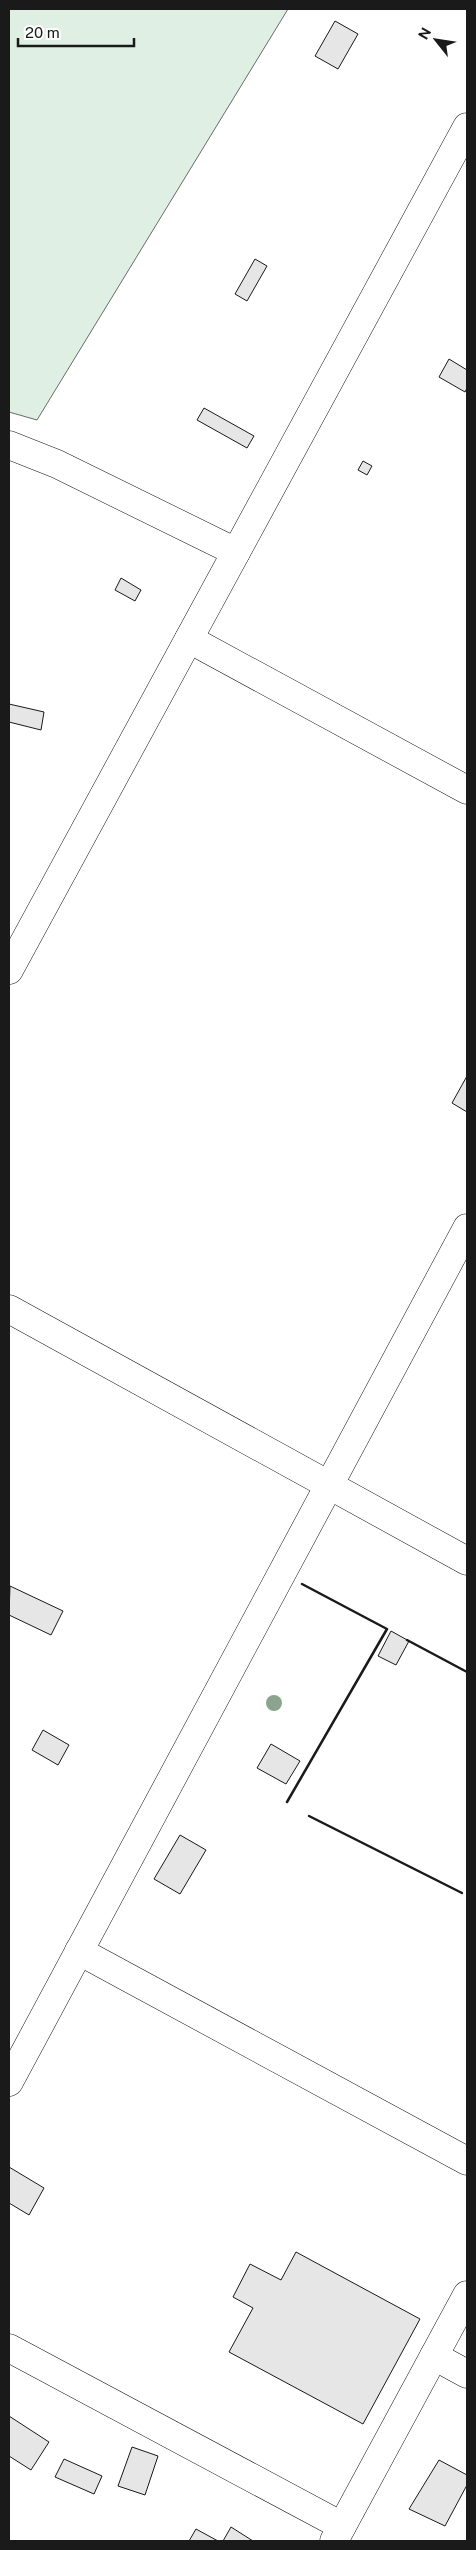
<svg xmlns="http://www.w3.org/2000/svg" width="476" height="2550" font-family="'Public Sans',sans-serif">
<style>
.green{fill:#e0efe3;stroke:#6a6a6a}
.building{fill:#e6e6e6;stroke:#1a1a1a}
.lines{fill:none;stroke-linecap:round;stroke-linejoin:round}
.street-casing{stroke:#1a1a1a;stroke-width:29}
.primary-casing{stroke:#1a1a1a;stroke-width:29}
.street{stroke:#fff;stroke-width:28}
.primary{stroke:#fff;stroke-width:28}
.wall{stroke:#1a1a1a;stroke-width:2.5}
.tree{fill:#8aa48f}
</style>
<rect width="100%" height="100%" fill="#fff"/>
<polygon class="green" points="9,9 288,9 37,420 9,412"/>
<g class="building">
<polygon points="335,21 358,34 338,69 315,56"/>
<polygon points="255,259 267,266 247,301 235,294"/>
<polygon points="449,359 467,370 467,388 465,392 439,377"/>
<polygon points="204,408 254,436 247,448 197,420"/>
<polygon points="363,461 372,466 367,475 358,470"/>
<polygon points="121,578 141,590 135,601 115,590"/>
<polygon points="9,704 44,712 41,730 9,722"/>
<polygon points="467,1076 467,1112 452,1103"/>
<polygon points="10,1586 63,1611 51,1635 9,1615"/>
<polygon points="391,1631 409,1641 396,1665 378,1656"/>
<polygon points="43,1730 69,1745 58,1765 32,1750"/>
<polygon points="271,1744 300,1761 286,1784 257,1768"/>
<polygon points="180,1835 206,1850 180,1894 154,1879"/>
<polygon points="9,2167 44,2188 29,2215 9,2203"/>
<polygon points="296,2252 420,2319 363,2424 229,2352 253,2308 233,2297 250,2264 281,2280"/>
<polygon points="9,2416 49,2442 31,2470 9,2456"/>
<polygon points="132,2447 158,2456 145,2495 118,2486"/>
<polygon points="64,2459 102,2476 94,2494 55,2477"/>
<polygon points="439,2460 467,2475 467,2485 445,2526 409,2509"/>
<polygon points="231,2527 253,2541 223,2541"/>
<polygon points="196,2529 218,2541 189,2541"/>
</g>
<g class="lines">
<g class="street-casing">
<g id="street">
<polyline points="9,445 57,464 236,552"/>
<polyline points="189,639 467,790"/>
<polyline points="9,1309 467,1561"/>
<polyline points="79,1951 467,2161"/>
<polyline points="9,2082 467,1228"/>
<polyline points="9,2348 342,2526"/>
<polyline points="434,2356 467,2374"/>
<polyline points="334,2541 467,2295"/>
</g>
</g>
<g class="primary-casing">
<polyline id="primary" points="9,970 467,127"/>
</g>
<use href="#street" class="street"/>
<use href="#primary" class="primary"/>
<g class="wall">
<polyline points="407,1640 467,1672"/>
<polyline points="287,1802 387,1629 302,1584"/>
<polyline points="309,1816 462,1893"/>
</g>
</g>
<circle class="tree" cx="274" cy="1703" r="8"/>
<rect width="476" height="2550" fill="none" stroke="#1a1a1a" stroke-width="20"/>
<g transform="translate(436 40) rotate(300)" stroke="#ffffff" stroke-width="4" paint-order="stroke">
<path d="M0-4L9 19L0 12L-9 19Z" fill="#1a1a1a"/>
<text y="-8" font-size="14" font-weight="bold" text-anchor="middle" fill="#1a1a1a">N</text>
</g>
<path d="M18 38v8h116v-8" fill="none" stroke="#1a1a1a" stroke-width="2.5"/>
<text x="25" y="38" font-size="15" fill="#1a1a1a" stroke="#ffffff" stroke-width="4" paint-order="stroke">20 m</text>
</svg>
